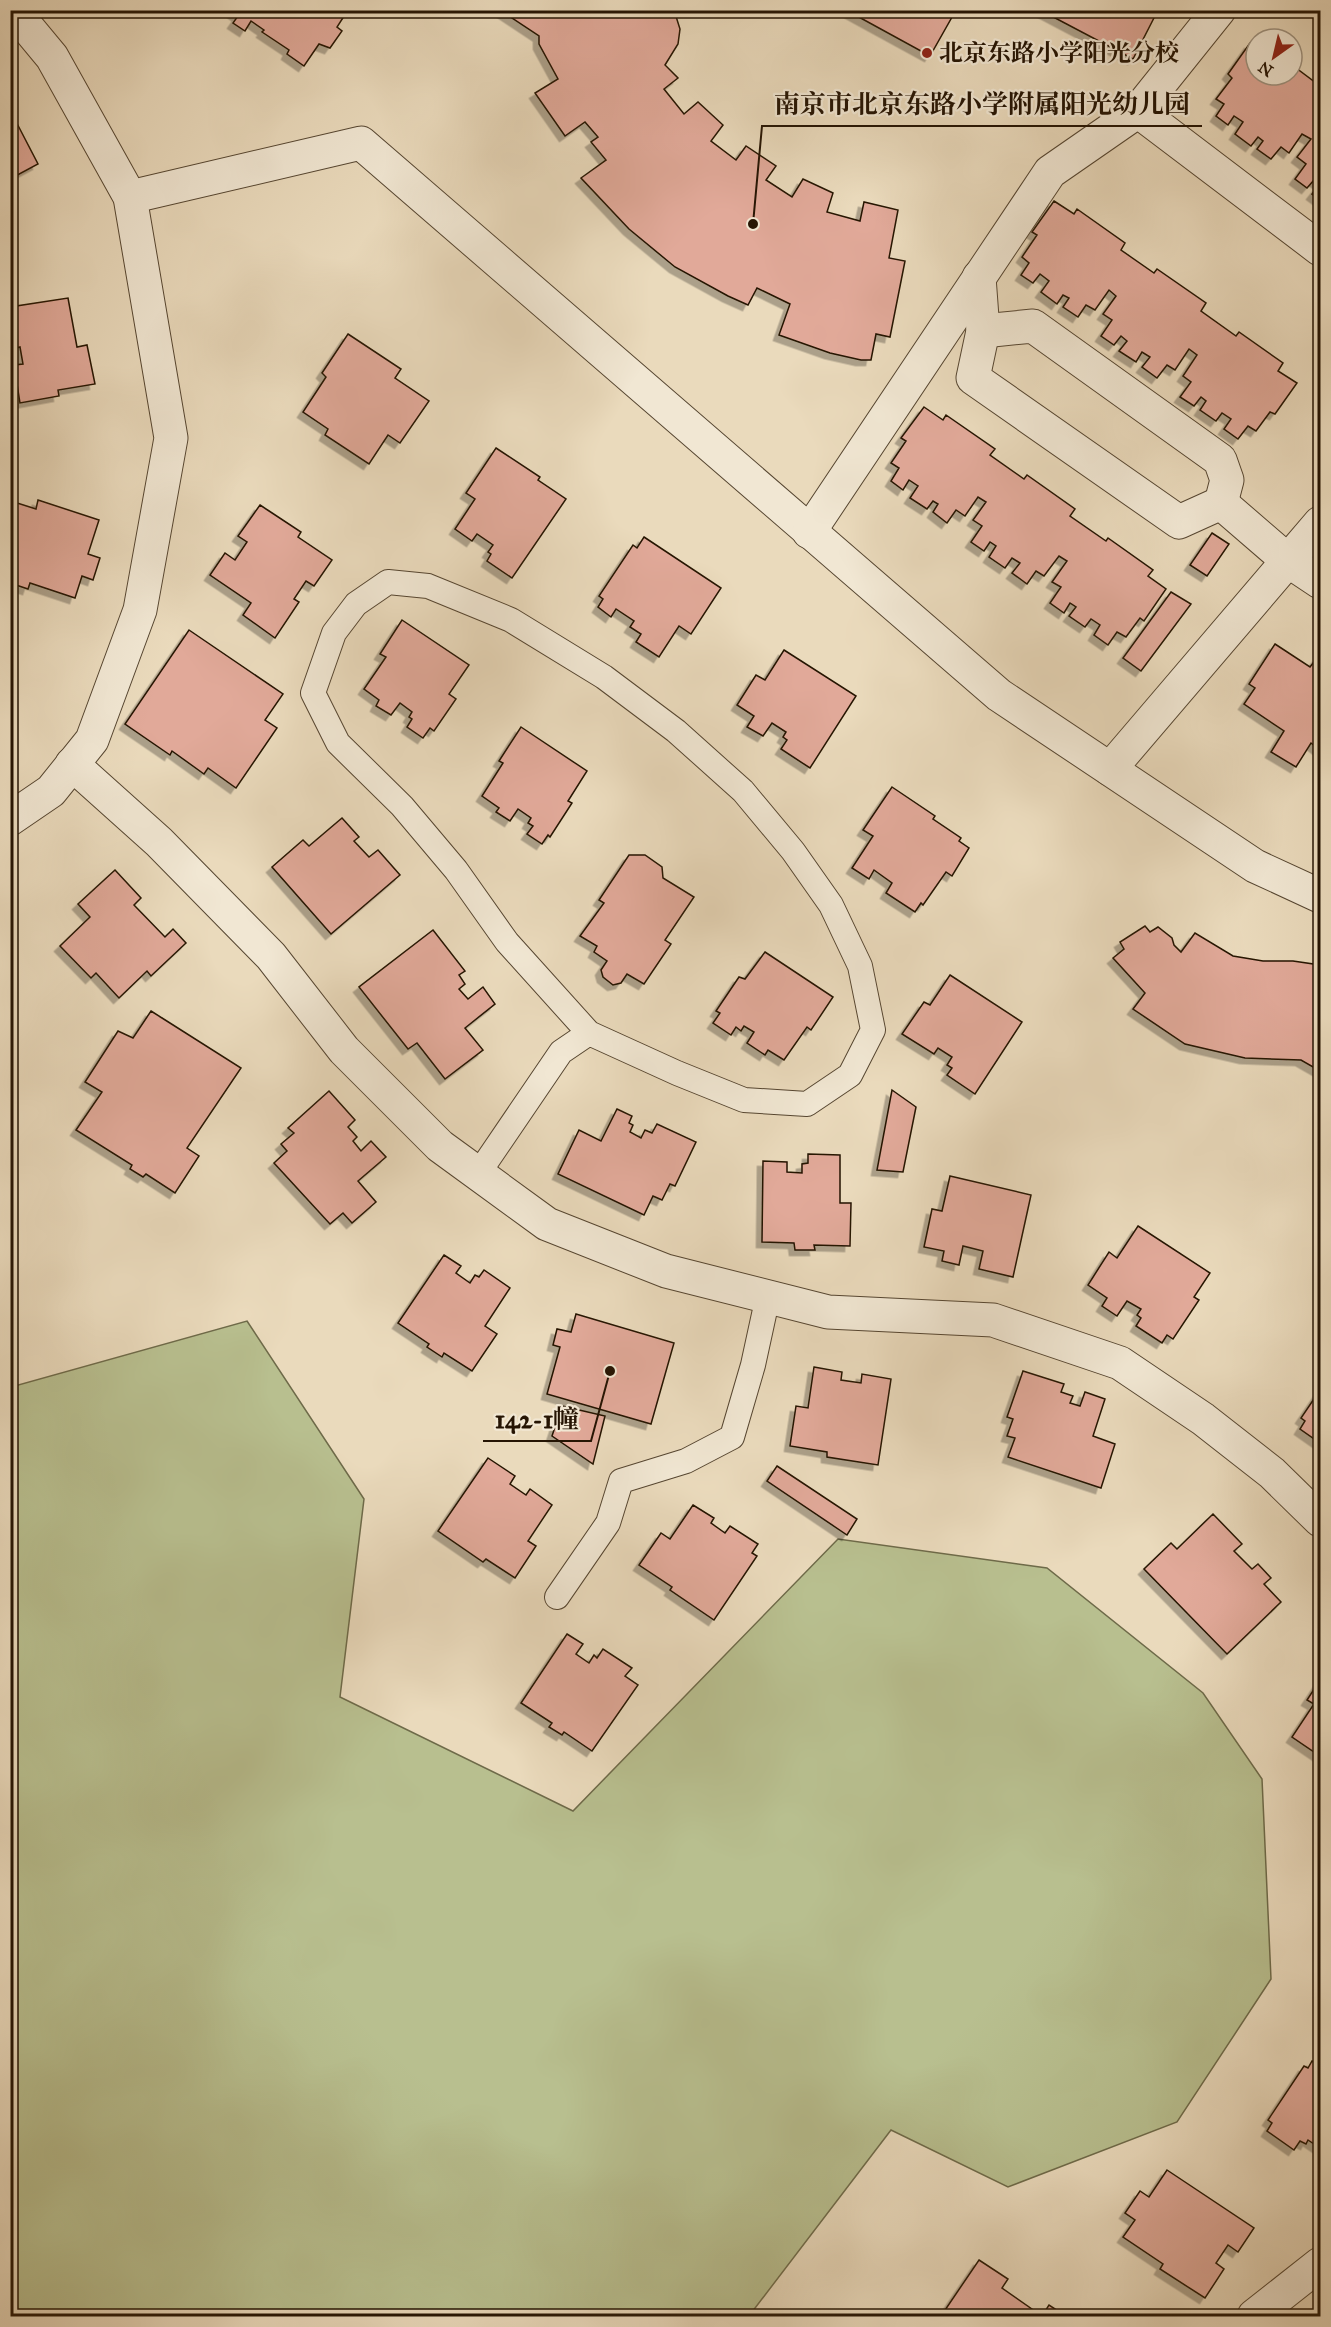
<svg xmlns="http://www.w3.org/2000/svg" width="1331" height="2327" font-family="'IM FELL Great Primer','Noto Serif SC',serif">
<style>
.green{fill:#b8bf8f;stroke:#6e6a49;stroke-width:1.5}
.building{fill:#e1a999;stroke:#251403;stroke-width:1.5;filter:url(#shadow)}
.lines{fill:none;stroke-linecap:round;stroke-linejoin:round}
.lane-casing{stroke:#564631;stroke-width:26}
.street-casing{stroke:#564631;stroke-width:35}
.lane{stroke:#f1e7d3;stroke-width:24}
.street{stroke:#f1e7d3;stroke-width:33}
.poi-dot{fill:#8f2418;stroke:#f1e7d3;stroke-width:2}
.labels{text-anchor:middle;stroke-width:4.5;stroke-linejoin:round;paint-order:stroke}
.poi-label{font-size:24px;font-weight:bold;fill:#251403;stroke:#f1e7d3;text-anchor:start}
.leader{fill:none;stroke:#251403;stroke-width:2}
.callout-dot{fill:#251403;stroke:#f1e7d3;stroke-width:2}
.callout-label{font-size:26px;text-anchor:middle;font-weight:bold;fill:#251403;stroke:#f1e7d3;stroke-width:4.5;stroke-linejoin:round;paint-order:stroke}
</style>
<defs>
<filter id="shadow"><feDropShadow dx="-5.5" dy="5.5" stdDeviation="0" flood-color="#0004"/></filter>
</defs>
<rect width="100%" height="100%" fill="#eadabc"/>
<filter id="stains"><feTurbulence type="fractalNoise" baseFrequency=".00333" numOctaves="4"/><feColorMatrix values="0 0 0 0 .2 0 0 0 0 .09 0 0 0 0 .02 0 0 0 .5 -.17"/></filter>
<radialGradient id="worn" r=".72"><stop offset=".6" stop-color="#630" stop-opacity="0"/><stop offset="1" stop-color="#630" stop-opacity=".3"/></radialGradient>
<polygon class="green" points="247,1321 364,1499 340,1697 573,1811 838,1539 1047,1568 1203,1693 1262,1779 1271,1979 1177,2122 1008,2187 891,2130 749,2316 11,2316 11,1387"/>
<g class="building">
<polygon points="230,10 348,10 337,27 342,31 330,48 319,44 304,66 287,54 289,50 262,32 264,30 251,21 245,31 233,23 238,16"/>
<polygon points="500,10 674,10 680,29 678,44 665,65 678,78 664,89 684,114 698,102 723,125 711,141 736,160 746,146 776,166 766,180 792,197 803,179 833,193 827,212 860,221 864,202 898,210 889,258 905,261 890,337 876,334 871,360 861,360 830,353 779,335 790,304 757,288 748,305 728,296 675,267 629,229 581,178 606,160 591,142 598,137 585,122 565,136 535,93 558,79 539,44 539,36"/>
<polygon points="846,10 956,10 930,56"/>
<polygon points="1040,10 1158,10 1133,59"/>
<polygon points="1250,43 1256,47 1256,75 1292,75 1292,65 1320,86 1316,93 1320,96 1320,200 1312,194 1320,184 1314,180 1307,188 1295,179 1306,164 1297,157 1311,139 1302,134 1289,153 1281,147 1271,159 1257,149 1263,141 1258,137 1251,146 1235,134 1243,122 1234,116 1228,125 1216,116 1224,104 1216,99 1232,78 1228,74"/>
<polygon points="10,110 38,164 10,179"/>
<polygon points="1054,201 1074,214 1077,209 1125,243 1121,250 1154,273 1157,269 1206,303 1201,311 1236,336 1239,332 1283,363 1278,371 1297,383 1275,414 1270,412 1256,431 1248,426 1238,439 1224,429 1231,419 1222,413 1216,421 1200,410 1206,401 1201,397 1194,406 1180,397 1191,382 1183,376 1197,355 1189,349 1175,370 1167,365 1157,378 1142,367 1150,357 1142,352 1136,362 1119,351 1127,341 1121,336 1114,345 1101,336 1112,320 1103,314 1116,296 1109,290 1095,310 1086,305 1078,317 1063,307 1069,298 1063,295 1057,304 1041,292 1049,281 1040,274 1033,283 1021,275 1029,263 1022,257 1037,235 1032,232"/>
<polygon points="68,298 77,347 87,345 95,384 58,390 59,396 20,403 14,365 23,364 20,347 12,349 10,307"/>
<polygon points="348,334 401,369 395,378 429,401 400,443 388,435 369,464 325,435 328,429 303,412 326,377 322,373"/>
<polygon points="924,407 943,420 946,415 995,449 990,455 1024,479 1027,475 1075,509 1070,516 1106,541 1108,538 1153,570 1148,576 1166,589 1144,621 1140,618 1126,637 1117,632 1108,645 1094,635 1100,625 1091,619 1085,627 1069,616 1076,607 1070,603 1064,613 1050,603 1061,587 1052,582 1067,561 1059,556 1044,576 1036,571 1027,584 1012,573 1020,563 1012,558 1005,568 989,557 996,546 990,542 984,551 971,542 982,526 973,520 986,502 978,497 965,516 956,510 947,523 933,512 938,504 933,501 927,509 910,498 918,486 909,480 903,490 891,481 899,468 891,463 906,441 901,438"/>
<polygon points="496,448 540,477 538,480 566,499 512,578 487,561 491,554 488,552 493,545 477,534 472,541 455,529 475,499 466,493"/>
<polygon points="38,500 99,520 88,554 100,558 93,580 82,576 75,598 30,583 28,589 10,583 11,501 36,509"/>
<polygon points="260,505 301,532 298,537 332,560 314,586 306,581 294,599 299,602 275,638 243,615 251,603 210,575 225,553 235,560 247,542 238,536"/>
<polygon points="1212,533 1229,544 1207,576 1190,565"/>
<polygon points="644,537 721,588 691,634 679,626 659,657 636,642 641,634 630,627 634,621 616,609 611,617 598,607 603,599 599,596 633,545 637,548"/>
<polygon points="1171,592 1191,604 1141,671 1123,658"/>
<polygon points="402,620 469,665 449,694 456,699 434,731 430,728 423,738 407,727 412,719 409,717 412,712 400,703 391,715 376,706 379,700 364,689 386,657 380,654"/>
<polygon points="189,630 283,694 265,720 277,728 236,788 208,768 204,774 172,751 170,755 125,724"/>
<polygon points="1275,644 1310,667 1318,657 1320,658 1320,750 1311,743 1296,767 1271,752 1284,731 1244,704 1255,688 1249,684"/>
<polygon points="784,650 856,696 810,768 781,749 787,740 783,737 786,732 772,723 763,736 747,727 754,716 737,705 756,675 765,680"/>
<polygon points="521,727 587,771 568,801 572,803 550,837 548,835 542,844 527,834 533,826 528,823 531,818 518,809 510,821 496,812 499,808 482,796 503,763 499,761"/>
<polygon points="892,787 935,816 933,819 961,838 959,841 969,848 952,876 946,872 923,905 921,903 915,912 886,893 892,883 874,870 869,879 852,868 873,836 863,830"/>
<polygon points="342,818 359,837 354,841 369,857 378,850 400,875 331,934 272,867 303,840 309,846"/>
<polygon points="629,855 645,855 662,867 663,878 694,897 665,940 671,944 644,984 627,974 621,983 613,985 603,977 601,970 607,961 594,952 597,946 580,936 604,903 599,900"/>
<polygon points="115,870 141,898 134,905 165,937 173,929 186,943 151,976 147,971 119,998 96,973 91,978 60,946 90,917 78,904"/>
<polygon points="1145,926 1150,932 1158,927 1172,938 1174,945 1181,952 1195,933 1233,956 1263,961 1293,961 1320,965 1320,1071 1301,1060 1245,1058 1185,1044 1133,1009 1145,993 1113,958 1124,949 1120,942"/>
<polygon points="433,930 465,971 459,975 465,984 459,989 468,999 483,987 495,1004 465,1028 483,1050 445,1079 417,1043 408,1049 359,987"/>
<polygon points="765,952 833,997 811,1030 807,1027 784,1060 768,1050 765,1055 747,1043 754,1032 744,1026 741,1031 736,1027 731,1035 713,1023 720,1013 716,1011 739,977 745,979"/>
<polygon points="950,975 1022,1022 975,1094 947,1075 952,1068 947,1065 952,1057 938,1048 934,1054 902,1034 924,1002 930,1005"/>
<polygon points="151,1011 241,1068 187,1148 199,1156 175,1193 146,1174 143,1177 130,1169 132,1165 76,1130 102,1092 85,1082 118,1031 133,1038"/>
<polygon points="892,1090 916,1107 903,1172 877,1170"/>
<polygon points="329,1091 355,1120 348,1127 357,1137 353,1141 361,1151 371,1141 386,1157 358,1181 376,1202 352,1223 343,1213 330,1224 274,1163 287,1151 281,1144 294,1133 288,1128"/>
<polygon points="617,1109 632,1116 629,1123 633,1125 630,1132 641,1138 645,1130 652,1133 657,1124 696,1142 675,1186 670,1184 662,1200 653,1196 644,1215 558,1174 579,1130 601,1141"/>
<polygon points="808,1154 840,1155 840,1203 851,1203 850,1246 814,1245 815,1250 795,1250 794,1243 762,1242 763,1161 787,1162 787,1172 802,1173 802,1164 808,1163"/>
<polygon points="950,1176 1031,1195 1013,1277 979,1269 983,1251 963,1246 959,1265 942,1261 944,1251 924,1247 932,1209 942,1211"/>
<polygon points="1138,1226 1210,1273 1194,1297 1199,1300 1173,1339 1167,1335 1162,1343 1136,1326 1141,1318 1137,1315 1141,1309 1127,1301 1117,1316 1102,1306 1107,1298 1088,1285 1109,1252 1117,1258"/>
<polygon points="444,1255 461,1266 456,1273 470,1283 475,1275 479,1277 484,1270 510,1288 485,1326 497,1334 472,1371 444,1353 442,1357 427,1347 429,1344 398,1323"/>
<polygon points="576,1314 674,1343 651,1424 547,1394 560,1347 553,1345 557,1329 571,1332"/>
<polygon points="814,1367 842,1372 841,1380 861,1383 862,1374 891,1379 878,1465 827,1457 827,1452 790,1446 796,1406 808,1408"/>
<polygon points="1023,1371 1064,1384 1061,1392 1073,1396 1070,1403 1080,1406 1085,1392 1105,1399 1093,1436 1115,1444 1101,1488 1008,1457 1015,1438 1007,1436 1013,1419 1007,1417"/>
<polygon points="1320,1390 1320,1443 1300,1429 1305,1421 1301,1418"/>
<polygon points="562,1406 605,1416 593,1464 552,1436"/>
<polygon points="488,1458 515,1476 510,1484 526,1495 530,1489 552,1505 528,1541 536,1546 515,1578 486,1559 483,1562 438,1531"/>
<polygon points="777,1466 857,1519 847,1535 767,1481"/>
<polygon points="693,1505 714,1518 711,1523 725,1533 730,1526 758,1544 752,1553 757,1556 714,1620 670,1590 672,1587 639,1565 661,1533 670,1539"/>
<polygon points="1213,1514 1242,1544 1234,1551 1252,1569 1258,1564 1271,1578 1264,1584 1281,1602 1227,1654 1144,1569 1171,1543 1177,1549"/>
<polygon points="567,1634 583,1644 576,1654 589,1663 594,1655 597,1658 603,1649 632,1668 625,1676 638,1685 592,1751 564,1732 562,1735 549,1727 552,1723 521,1703"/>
<polygon points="1320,1680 1320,1756 1292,1737 1314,1704 1307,1700"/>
<polygon points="1312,2061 1320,2066 1320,2148 1308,2140 1306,2144 1300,2141 1294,2150 1267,2131 1272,2123 1268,2120 1304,2066 1308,2068"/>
<polygon points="1167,2170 1254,2228 1238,2252 1228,2245 1216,2263 1224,2269 1205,2298 1160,2269 1163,2264 1123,2237 1135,2220 1125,2213 1140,2191 1149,2197"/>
<polygon points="979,2260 1008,2279 1002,2288 1042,2316 1049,2305 1066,2316 941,2316"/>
</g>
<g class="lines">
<g class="lane-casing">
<g id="lane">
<polyline points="478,1174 561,1052 589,1033 677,1073 744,1100 807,1104 850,1075 873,1030 860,966 831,905 793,851 743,791 676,731 604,677 511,620 428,586 388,582 356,604 334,633 313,693 338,743 402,806 456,870 507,942 589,1033"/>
<polyline points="557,1597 608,1523 621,1481 686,1461 732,1437 753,1365 768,1296"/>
</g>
</g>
<g class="street-casing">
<g id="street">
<polyline points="1138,111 1320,249"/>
<polyline points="130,197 361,143 999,695 1255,866 1320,896"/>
<polyline points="979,277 983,331 973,378 1179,522 1221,503 1287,560 1320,582"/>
<polyline points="983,331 1033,326 1220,460 1227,480 1221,503"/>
<polyline points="809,532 1050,172 1138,111 1219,10"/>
<polyline points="72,764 159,842 271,956 344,1050 440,1146 547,1224 666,1271 828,1312 993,1320 1120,1363 1203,1419 1272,1473 1320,1520"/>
<polyline points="1110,769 1320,523"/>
<polyline points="10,819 51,791 92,740 140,610 171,438 130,197 52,57 13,10"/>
<polyline points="1254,2316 1320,2264"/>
</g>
</g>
<use href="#lane" class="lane"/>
<use href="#street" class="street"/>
</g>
<circle class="poi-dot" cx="927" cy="53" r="6"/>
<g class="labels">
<g class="poi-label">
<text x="939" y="61">北京东路小学阳光分校</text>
</g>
</g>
<path class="leader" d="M753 224L762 126H1202M610 1371L591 1441H483"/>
<g class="callout-dot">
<circle cx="753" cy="224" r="6"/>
<circle cx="610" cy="1371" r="6"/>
</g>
<g class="callout-label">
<text x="982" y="113">南京市北京东路小学附属阳光幼儿园</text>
<text x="537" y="1428">142-1幢</text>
</g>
<rect width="1331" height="2327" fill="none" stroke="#eadabc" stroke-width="36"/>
<rect x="12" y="12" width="1307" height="2303" fill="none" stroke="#251403" stroke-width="3"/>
<rect x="18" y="18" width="1295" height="2291" fill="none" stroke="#251403" stroke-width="1.5"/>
<g transform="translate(1274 57) rotate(214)"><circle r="28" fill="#f1e7d3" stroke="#9f9380" stroke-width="1.5"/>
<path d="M0-4.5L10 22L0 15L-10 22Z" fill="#8f2418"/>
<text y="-9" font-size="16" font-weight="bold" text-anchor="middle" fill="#251403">N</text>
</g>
<rect width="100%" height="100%" filter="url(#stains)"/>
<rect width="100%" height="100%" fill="url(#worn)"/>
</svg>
